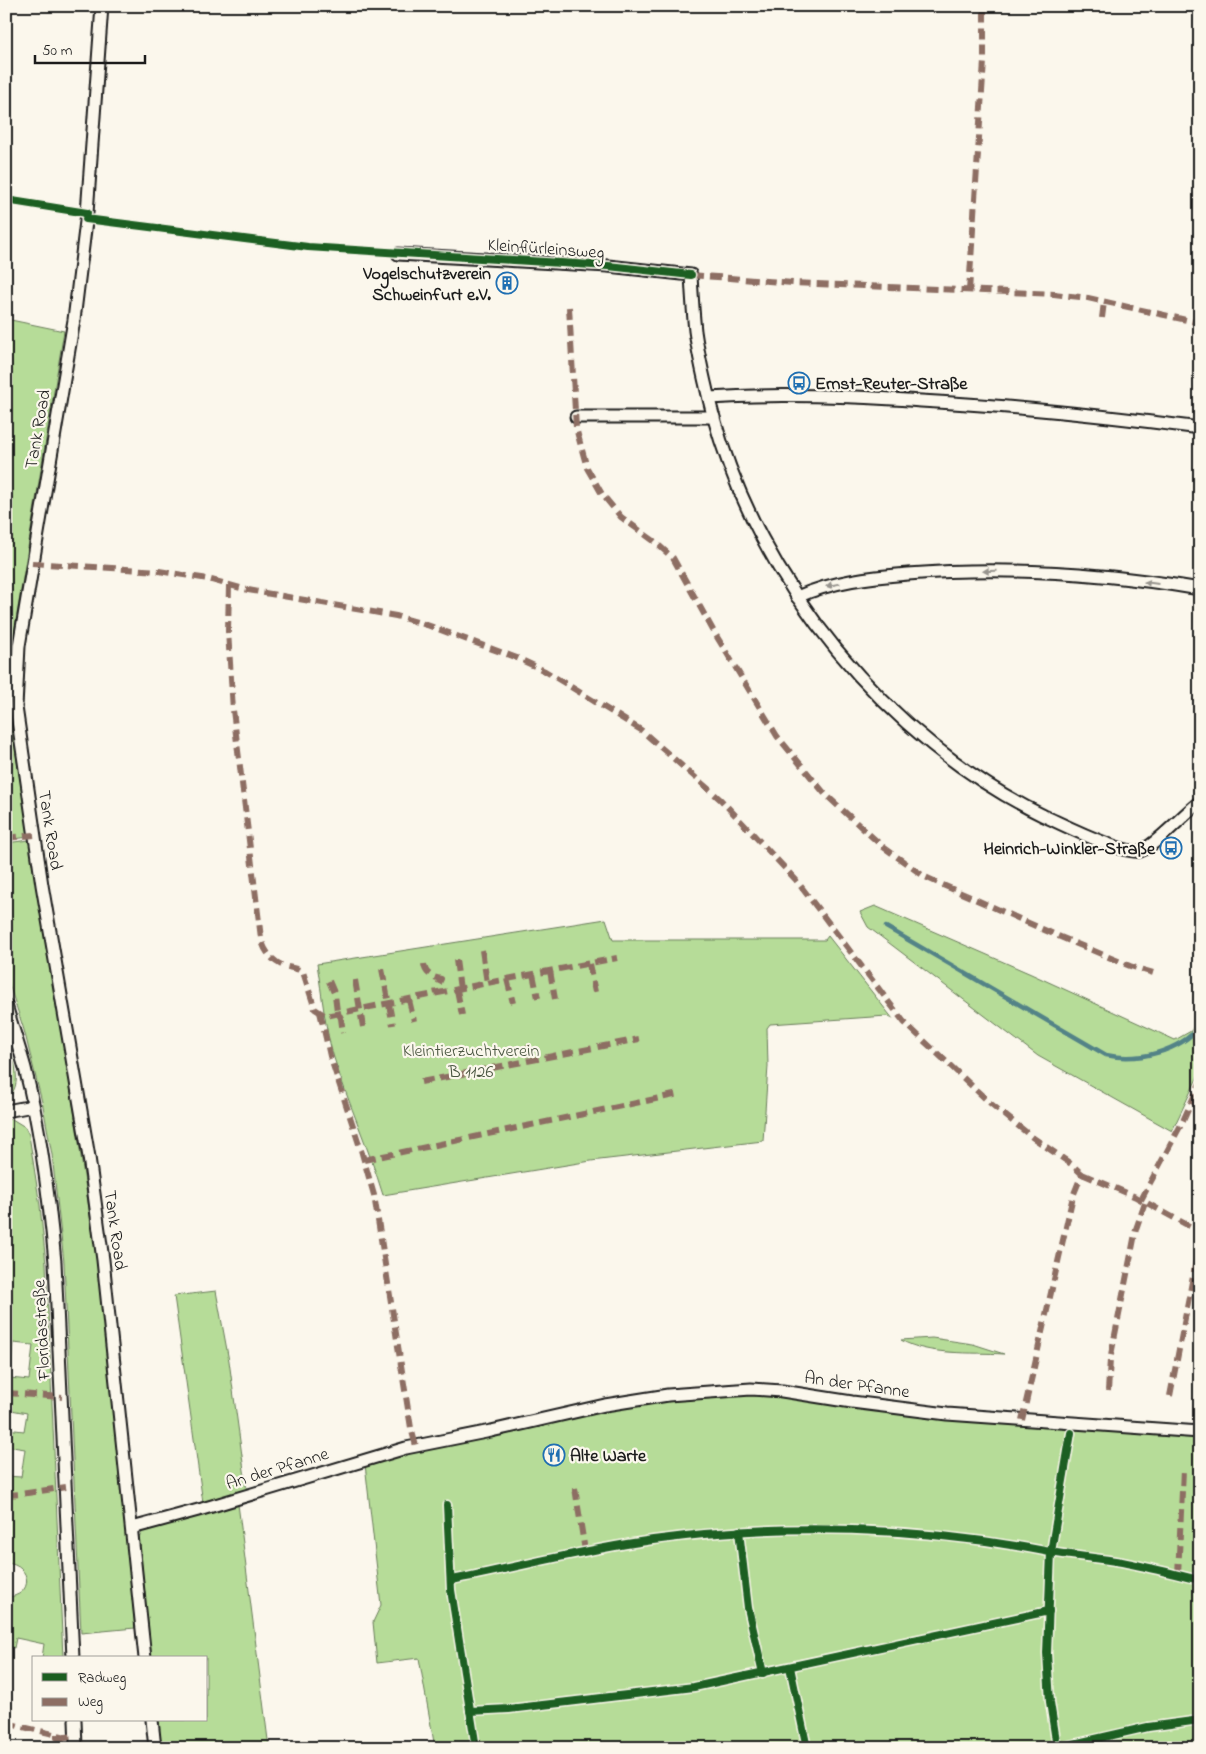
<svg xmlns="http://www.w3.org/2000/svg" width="1206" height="1754" font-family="'Indie Flower',sans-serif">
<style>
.green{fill:#b6dc98;stroke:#697c5a;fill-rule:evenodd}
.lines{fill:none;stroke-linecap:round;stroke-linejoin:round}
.stream{stroke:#538387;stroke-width:4.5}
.street-casing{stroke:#1c1c1c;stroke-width:15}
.street{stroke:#fbf7ec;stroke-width:11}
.quiet{stroke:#8d6e63;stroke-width:6;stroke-dasharray:12 6;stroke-linecap:butt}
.cycleway-casing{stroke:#fbf7ec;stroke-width:11}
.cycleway{stroke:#1b5e20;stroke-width:8}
.oneway{fill:#97948e}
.labels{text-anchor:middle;stroke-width:4.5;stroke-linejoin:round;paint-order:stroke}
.street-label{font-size:18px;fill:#1c1c1c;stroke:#fbf7ec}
.poi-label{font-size:18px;font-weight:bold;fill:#1c1c1c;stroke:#fbf7ec;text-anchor:end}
.park-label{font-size:18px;fill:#4a5641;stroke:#fbf7ec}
</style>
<rect width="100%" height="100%" fill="#fbf7ec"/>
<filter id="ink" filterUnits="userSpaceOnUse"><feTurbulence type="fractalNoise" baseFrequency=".02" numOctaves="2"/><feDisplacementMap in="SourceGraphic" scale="10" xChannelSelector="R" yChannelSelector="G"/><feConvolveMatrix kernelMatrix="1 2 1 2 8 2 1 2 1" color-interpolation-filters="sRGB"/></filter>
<g filter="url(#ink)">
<g class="green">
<path d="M 6,319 L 64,331 L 12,644 C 11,665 9,685 10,706 C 14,750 23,794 29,837 L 6,840 Z"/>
<polygon points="30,840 62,1032 97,1261 119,1453 135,1628 81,1633 64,1262 52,1155 43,1106 24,1030 6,975 6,843"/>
<polygon points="875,906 1031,974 1175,1040 1191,1031 1200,1015 1200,1072 1172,1131 1038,1056 868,927 860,912"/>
<path d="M 606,919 L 613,940 L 825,940 L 828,936 L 893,1019 L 887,1016 L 770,1024 L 767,1028 L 768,1066 L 763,1141 L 591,1161 L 383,1195 C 369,1149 349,1105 334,1058 C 325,1030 322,994 317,964 Z"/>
<path d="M 6,1038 C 12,1056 26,1085 6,1099 Z"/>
<path d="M 12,1119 L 25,1127 L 29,1135 L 40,1206 L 46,1264 L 63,1658 L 42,1658 L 44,1644 L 16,1638 L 14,1648 L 8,1646 L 10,1636 L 6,1635 L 6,1597 C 34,1597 33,1565 6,1563 L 6,1476 L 21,1477 L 25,1449 L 6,1446 L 6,1429 L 24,1431 L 27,1413 L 6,1409 L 6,1120 ZM 13,1343 L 33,1345 L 29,1380 L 10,1378 Z"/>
<polygon points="216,1291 229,1361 247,1492 203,1503 174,1296"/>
<path d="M 932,1338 L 973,1344 L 1004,1354 C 972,1352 929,1356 901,1340 Z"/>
<polygon points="758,1394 951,1418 1200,1437 1200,1748 435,1748 419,1658 377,1663 373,1622 381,1605 365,1464 366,1461 668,1398"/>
<polygon points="238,1504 269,1748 161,1748 158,1720 206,1720 206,1658 151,1658 139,1538 143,1530"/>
</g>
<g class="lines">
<path class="stream" d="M 886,927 L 1106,1055 C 1137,1062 1179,1052 1200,1026"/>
<g class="street-casing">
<g id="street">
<polyline points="102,6 87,213 74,320 19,646 16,707 42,885 89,1157 103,1260 145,1658"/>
<path d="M 398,254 L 608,266 L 691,275 C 692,293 693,312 695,331 C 699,359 706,388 713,415 C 759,583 887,740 1044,816 C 1062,824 1123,855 1140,851 C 1156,846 1184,813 1200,802"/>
<path d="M 709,398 C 780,393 850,396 921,401 C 1014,406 1107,416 1200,428"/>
<polyline points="576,417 714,417"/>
<path d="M 797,597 C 833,581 870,577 908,574 C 1005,566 1104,573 1200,589"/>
<path d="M 6,1005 C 12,1026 19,1047 25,1068 C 41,1131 49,1196 55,1262 L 73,1658"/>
<polyline points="6,1111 33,1106"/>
<polyline points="132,1528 202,1509 406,1448 491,1431 605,1405 668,1395 751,1389 782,1391 852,1402 947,1414 1200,1432"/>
<polyline points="75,1720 76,1748"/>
<polyline points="152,1720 155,1748"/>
</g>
</g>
<use href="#street" class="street"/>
<g class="quiet">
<polyline points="691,275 793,283 1054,294 1088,298 1200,323"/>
<polyline points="969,291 984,61 984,6"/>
<polyline points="569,307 576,428 587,468 602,494 621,517 654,541 673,558 714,632 777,736 825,794 882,846 925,877 1058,936 1130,966 1153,973"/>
<polyline points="1102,318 1104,302"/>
<polyline points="32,563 159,571 208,579 248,590 396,616 427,625 517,658 545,671 641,730 721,800 796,880 904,1022 990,1103 1032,1137 1071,1164 1082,1174 1073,1196 1022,1420"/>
<path d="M 229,585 L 228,631 L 233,710 L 261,938 C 264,950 271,961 284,966 C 291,968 297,968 303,972 L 315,1009 L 326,1016 L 507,979 L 617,958"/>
<polyline points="6,838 34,835"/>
<polyline points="482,950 487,983"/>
<polyline points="456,960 460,989"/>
<path d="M 424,964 C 425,974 432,977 441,979 L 436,989 L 437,994"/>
<polyline points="589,964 595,992"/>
<polyline points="382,969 393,1025"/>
<polyline points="550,971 555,999"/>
<polyline points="533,974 538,998"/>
<polyline points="507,979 513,1003"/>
<polyline points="355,980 363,1027"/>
<polyline points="329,981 335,995 337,1011 341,1018 343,1033"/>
<polyline points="457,990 462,1015"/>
<polyline points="409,1000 414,1021"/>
<polyline points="320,1012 330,1056 361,1150 374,1195 411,1428 416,1446"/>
<polyline points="528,1045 530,1060"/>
<polyline points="421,1082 639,1039"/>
<polyline points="364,1160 679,1094"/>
<polyline points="1082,1174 1136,1197 1200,1232"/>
<polyline points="1141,1200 1183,1121 1200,1083"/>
<polyline points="1108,1391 1110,1360 1136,1229 1145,1203"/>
<polyline points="6,1393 62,1397"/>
<polyline points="1170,1396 1196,1261 1200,1252"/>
<polyline points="575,1488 585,1551"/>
<polyline points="6,1495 21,1494 66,1487"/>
<polyline points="1178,1575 1183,1470"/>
<polyline points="6,1723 66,1737 76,1736"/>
<polyline points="57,1734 57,1738 62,1741 61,1748"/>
</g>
<g class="cycleway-casing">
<g id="cycleway">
<polyline points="6,200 87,213"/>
<polyline points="86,219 308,247 608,266 691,275"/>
<polyline points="447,1505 451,1590 476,1748"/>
<polyline points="739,1531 748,1608 763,1673"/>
<path d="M 451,1580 C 518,1567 585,1549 653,1540 C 782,1522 922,1527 1050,1552 C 1074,1556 1098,1558 1122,1562 C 1148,1567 1174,1574 1200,1580"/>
<polyline points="790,1667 807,1748"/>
<polyline points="470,1711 509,1709 694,1687 1049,1611"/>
<polyline points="1057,1747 1050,1702 1047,1653 1051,1552 1071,1433"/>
<polyline points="1056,1748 1148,1727 1200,1720"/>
</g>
</g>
<use href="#cycleway" class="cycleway"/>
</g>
<defs><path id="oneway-solid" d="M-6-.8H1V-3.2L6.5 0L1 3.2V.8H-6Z" transform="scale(1.25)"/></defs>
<g class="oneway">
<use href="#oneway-solid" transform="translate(990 571) rotate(179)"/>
<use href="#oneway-solid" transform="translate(1151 583) rotate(-173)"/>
<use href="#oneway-solid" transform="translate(833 585) rotate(169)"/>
</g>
</g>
<defs>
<g id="building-ring" transform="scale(1.125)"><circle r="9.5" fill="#fbf7ec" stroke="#1f6fb2" stroke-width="1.5"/><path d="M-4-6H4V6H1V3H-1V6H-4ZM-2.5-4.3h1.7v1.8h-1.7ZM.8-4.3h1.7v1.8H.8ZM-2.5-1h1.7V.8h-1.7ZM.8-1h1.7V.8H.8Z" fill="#1f6fb2"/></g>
<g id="bus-ring" transform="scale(1.125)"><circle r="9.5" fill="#fbf7ec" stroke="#1f6fb2" stroke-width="1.5"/><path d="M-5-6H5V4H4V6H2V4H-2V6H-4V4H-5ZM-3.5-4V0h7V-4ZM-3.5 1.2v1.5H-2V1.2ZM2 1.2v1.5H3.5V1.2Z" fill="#1f6fb2"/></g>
<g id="restaurant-ring" transform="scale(1.125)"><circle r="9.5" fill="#fbf7ec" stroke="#1f6fb2" stroke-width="1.5"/><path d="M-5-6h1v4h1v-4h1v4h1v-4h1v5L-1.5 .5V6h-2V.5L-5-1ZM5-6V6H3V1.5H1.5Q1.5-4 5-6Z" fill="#1f6fb2"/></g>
</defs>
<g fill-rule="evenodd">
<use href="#building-ring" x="507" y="283"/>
<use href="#bus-ring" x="799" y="383"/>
<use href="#bus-ring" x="1171" y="848"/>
<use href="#restaurant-ring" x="554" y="1455"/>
</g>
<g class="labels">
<g class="street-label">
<text transform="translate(546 248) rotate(4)" y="6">Kleinflürleinsweg</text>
<text transform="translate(37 429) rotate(-80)" y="6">Tank Road</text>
<text transform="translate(51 830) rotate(81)" y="6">Tank Road</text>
<text transform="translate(116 1230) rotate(82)" y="6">Tank Road</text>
<text transform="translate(41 1330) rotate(-93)" y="6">Floridastraße</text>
<text transform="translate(857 1384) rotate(8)" y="6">An der Pfanne</text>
<text transform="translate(277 1468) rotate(-17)" y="6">An der Pfanne</text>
</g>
<g class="poi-label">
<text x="491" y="279">Vogelschutzverein<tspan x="491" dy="21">Schweinfurt e.V.</tspan></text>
<text x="815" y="389" text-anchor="start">Ernst-Reuter-Straße</text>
<text x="1155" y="854">Heinrich-Winkler-Straße</text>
<text x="570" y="1461" text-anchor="start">Alte Warte</text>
</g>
<g class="park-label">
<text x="471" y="1056">Kleintierzuchtverein<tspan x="471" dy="21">B 1126</tspan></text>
</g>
</g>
<rect width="1206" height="1754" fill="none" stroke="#fbf7ec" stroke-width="25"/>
<rect x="12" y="12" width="1181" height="1729" fill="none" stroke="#1c1c1c" stroke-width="2" filter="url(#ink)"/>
<rect x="32" y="1656" width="175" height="65" fill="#fbf7ec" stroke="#a29f99"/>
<rect x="42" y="1673" width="25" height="8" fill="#1b5e20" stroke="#a29f99"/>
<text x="78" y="1682" font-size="15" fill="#1c1c1c">Radweg</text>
<rect x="42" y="1698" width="25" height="8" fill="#8d6e63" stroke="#a29f99"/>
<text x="78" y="1706" font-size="15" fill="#1c1c1c">Weg</text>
<path d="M35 55v8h110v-8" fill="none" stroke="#1c1c1c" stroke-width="2.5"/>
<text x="42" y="55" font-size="15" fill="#1c1c1c" stroke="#fbf7ec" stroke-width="4" paint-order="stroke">50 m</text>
</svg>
